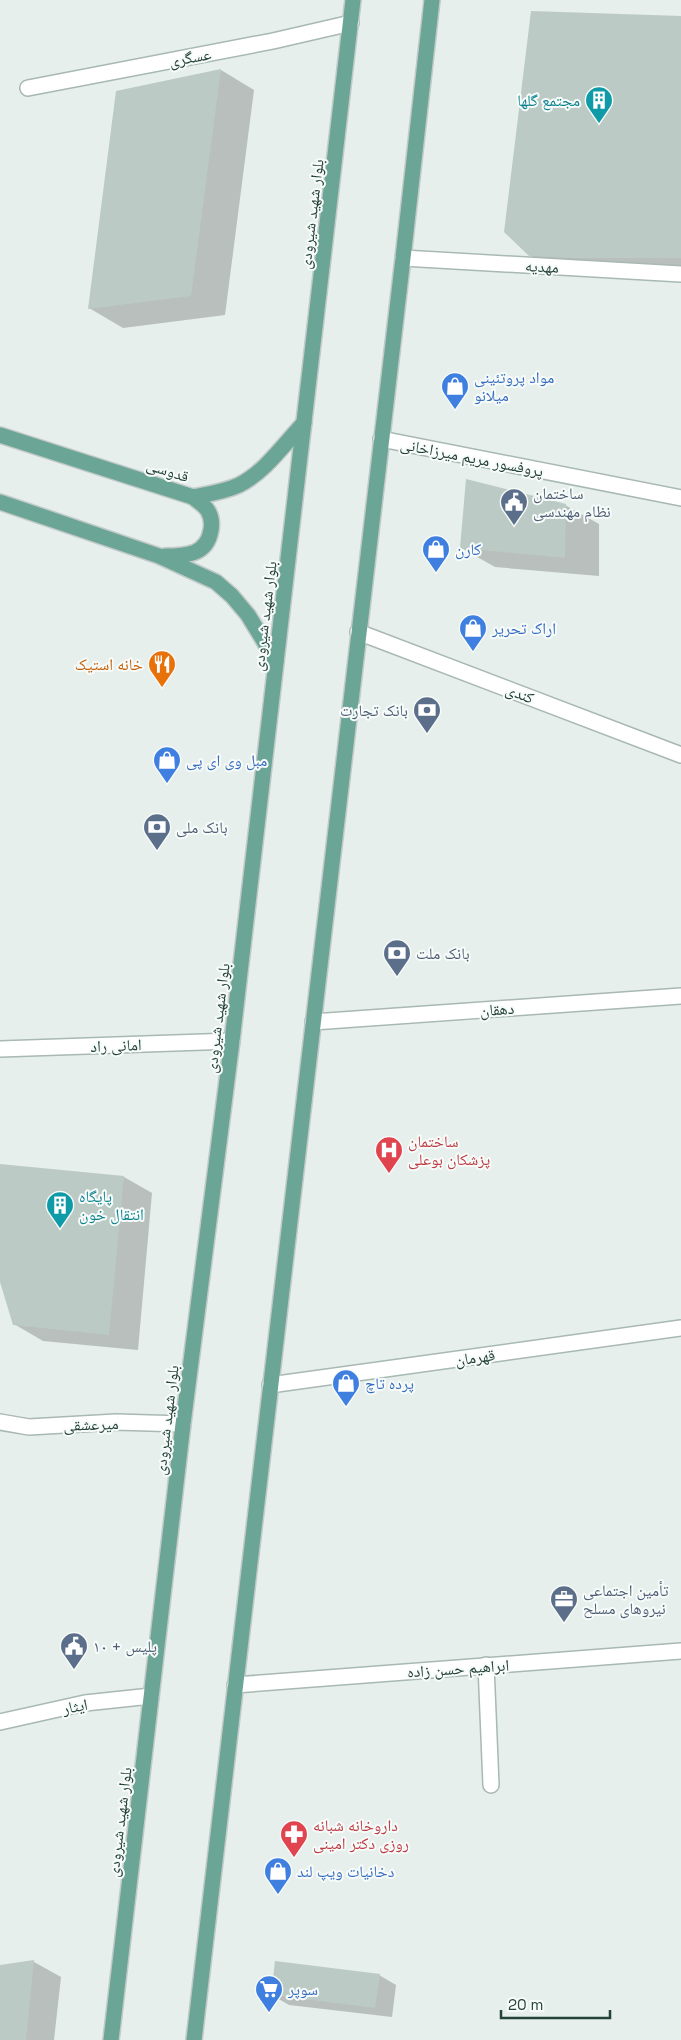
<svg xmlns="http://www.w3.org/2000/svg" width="681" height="2040" font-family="'Space Grotesk','Noto Naskh Arabic',sans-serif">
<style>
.shadow{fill:#0003}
.building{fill:#bbcac4}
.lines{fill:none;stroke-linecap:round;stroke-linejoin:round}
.minor-casing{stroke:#a8b8b2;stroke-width:18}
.major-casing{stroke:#c2cac8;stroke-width:18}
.minor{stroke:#fff;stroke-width:15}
.major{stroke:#6aa596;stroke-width:15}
.labels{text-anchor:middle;stroke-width:4;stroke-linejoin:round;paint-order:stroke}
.street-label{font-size:16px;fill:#24423a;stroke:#f7fbf9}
.culture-label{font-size:16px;fill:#0d838f;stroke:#f7fbf9;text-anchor:end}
.shop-label{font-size:16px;fill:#366cbe;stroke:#f7fbf9;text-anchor:start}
.service-label{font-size:16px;fill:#4e5e75;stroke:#f7fbf9;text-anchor:start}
.food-label{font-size:16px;fill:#c56008;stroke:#f7fbf9;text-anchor:end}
.health-label{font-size:16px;fill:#be3a42;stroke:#f7fbf9;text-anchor:start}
</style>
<rect width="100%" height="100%" fill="#e6efeb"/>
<g class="shadow">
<polygon points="681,17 681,277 564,275 530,255"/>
<polygon points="221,70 254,90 225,315 123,328 89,308"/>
<polygon points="565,505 599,524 599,576 495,567 461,548"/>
<polygon points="0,1165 124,1177 152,1193 138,1350 43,1341 14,1324 0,1277"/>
<polygon points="34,1962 61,1977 54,2040 0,2040 0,1967"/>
<polygon points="379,1975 396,1985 392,2017 289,2005 272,1995"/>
</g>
<g class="building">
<polygon points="531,11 681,16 681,258 574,258 529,256 504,232"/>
<polygon points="221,69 191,296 88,309 116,91"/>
<polygon points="466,479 566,504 565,558 460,548"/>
<polygon points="0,1164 124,1176 109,1335 13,1325 0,1282"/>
<polygon points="34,1960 26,2040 0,2040 0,1965"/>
<polygon points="275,1961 380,1974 375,2008 271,1995"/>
</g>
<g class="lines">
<g class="minor-casing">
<g id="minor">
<polyline points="28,88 273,41 351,23"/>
<polyline points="403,258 681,274"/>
<polyline points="381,439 681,498"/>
<polyline points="358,632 681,755"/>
<polyline points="313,1022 681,996"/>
<polyline points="0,1049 232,1041"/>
<polyline points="270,1385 681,1328"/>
<polyline points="0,1422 29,1427 116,1422 183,1424"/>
<polyline points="486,1665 491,1785"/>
<polyline points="235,1685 681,1651"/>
<polyline points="0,1722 85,1703 151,1696"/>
</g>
</g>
<g class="major-casing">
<g id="major">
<path d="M 0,435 L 193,497 C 208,494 224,492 239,485 C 265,472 284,444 304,423"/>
<polyline points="0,502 159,556 216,582 232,596 248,615 276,661"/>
<path d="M 165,556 C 186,556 207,555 211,530 C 212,524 211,516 208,511 C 205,505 197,501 193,497"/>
<polyline points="111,2040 183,1424 232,1041 353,0"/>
<polyline points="194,2040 403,258 432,0"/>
</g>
</g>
<use href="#minor" class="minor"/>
<use href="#major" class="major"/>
</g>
<defs>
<g id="building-pin" transform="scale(1.4375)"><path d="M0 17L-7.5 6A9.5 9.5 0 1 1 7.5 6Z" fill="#0f9aa8" stroke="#f7fbf9"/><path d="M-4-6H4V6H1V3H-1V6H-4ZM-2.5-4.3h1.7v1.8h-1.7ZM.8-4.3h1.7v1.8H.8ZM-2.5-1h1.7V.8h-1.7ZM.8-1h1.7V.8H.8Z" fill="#fff"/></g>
<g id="shop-pin" transform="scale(1.4375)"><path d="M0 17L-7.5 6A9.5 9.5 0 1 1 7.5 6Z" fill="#3f7fe0" stroke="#f7fbf9"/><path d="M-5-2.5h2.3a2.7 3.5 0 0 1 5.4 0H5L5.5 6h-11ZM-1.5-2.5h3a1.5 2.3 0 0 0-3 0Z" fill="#fff"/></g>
<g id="civic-pin" transform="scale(1.4375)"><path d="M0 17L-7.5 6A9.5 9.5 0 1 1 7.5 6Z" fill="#5c6f8a" stroke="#f7fbf9"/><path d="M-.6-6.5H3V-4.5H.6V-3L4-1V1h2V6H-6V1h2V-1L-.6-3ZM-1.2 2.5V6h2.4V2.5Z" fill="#fff"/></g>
<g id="restaurant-pin" transform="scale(1.4375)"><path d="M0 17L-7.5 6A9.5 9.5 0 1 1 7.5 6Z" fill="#e8710a" stroke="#f7fbf9"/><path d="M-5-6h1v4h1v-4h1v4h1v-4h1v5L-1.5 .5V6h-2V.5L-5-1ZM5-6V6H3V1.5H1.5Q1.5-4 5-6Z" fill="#fff"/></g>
<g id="bank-pin" transform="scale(1.4375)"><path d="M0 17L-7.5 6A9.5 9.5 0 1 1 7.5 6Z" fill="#5c6f8a" stroke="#f7fbf9"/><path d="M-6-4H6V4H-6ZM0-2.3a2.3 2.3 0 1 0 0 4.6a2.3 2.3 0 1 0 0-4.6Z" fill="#fff"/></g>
<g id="hospital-pin" transform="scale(1.4375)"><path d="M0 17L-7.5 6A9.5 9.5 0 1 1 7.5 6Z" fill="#e0444e" stroke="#f7fbf9"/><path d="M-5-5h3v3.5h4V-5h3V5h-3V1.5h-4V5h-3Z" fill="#fff"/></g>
<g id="office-pin" transform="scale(1.4375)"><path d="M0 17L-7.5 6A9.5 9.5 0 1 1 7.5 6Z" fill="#5c6f8a" stroke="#f7fbf9"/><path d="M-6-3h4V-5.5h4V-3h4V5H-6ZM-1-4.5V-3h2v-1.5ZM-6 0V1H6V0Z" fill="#fff"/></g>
<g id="pharmacy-pin" transform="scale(1.4375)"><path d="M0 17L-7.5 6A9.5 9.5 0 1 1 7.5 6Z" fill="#e0444e" stroke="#f7fbf9"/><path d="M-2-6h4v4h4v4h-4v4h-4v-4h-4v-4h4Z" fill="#fff"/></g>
<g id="supermarket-pin" transform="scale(1.4375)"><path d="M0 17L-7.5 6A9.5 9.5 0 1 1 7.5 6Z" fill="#3f7fe0" stroke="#f7fbf9"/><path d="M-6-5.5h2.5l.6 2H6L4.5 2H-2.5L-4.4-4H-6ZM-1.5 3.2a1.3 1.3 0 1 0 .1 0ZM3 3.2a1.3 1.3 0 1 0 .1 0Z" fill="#fff"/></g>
</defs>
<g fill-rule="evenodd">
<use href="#building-pin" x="599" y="100"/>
<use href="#shop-pin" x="455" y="386"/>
<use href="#civic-pin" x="514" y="502"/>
<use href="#shop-pin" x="436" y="549"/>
<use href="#shop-pin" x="473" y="628"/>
<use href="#restaurant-pin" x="162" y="664"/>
<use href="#bank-pin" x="427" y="710"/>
<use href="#shop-pin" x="167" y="760"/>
<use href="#bank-pin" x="157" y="827"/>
<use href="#bank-pin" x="397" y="953"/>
<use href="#hospital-pin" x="389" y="1150"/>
<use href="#building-pin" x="60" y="1205"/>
<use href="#shop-pin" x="346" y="1383"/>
<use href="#office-pin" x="564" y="1599"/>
<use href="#civic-pin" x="74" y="1646"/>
<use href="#pharmacy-pin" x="294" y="1834"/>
<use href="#shop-pin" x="278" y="1871"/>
<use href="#supermarket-pin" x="269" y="1989"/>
</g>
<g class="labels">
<g class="street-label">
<text transform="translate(190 57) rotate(-11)" y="6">عسگری</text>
<text transform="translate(311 214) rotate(-83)" y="6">بلوار شهید شیرودی</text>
<text transform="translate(542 266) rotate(3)" y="6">مهدیه</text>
<text transform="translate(472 457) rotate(11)" y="6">پروفسور مریم میرزاخانی</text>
<text transform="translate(168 470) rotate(18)" y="6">قدوسی</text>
<text transform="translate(264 616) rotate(-83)" y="6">بلوار شهید شیرودی</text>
<text transform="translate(520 693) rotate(21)" y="6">کندی</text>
<text transform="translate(497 1009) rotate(-4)" y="6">دهقان</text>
<text transform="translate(217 1018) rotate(-83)" y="6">بلوار شهید شیرودی</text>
<text transform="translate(116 1045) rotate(-2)" y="6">امانی راد</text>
<text transform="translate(475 1357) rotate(-8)" y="6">قهرمان</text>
<text transform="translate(166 1420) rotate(-83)" y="6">بلوار شهید شیرودی</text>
<text transform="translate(91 1424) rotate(-2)" y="6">میرعشقی</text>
<text transform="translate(458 1668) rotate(-4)" y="6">ابراهیم حسن زاده</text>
<text transform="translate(75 1706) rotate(-11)" y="6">ایثار</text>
<text transform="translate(119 1822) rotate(-83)" y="6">بلوار شهید شیرودی</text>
</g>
<g class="culture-label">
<text x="580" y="106">مجتمع گلها</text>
<text x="79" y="1202" text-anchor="start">پایگاه<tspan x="79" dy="18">انتقال خون</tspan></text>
</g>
<g class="shop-label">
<text x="474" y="383">مواد پروتئینی<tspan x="474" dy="18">میلانو</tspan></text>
<text x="455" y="555">کارن</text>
<text x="492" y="634">اراک تحریر</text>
<text x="186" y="766">مبل وی ای پی</text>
<text x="365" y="1389">پرده تاچ</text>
<text x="297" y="1877">دخانیات ویپ لند</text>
<text x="288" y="1995">سوپر</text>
</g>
<g class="service-label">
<text x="533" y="499">ساختمان<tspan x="533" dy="18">نظام مهندسی</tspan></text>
<text x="408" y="716" text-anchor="end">بانک تجارت</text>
<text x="176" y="833">بانک ملی</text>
<text x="416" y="959">بانک ملت</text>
<text x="583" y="1596">تأمین اجتماعی<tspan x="583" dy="18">نیروهای مسلح</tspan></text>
<text x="93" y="1652">پلیس + ۱۰</text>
</g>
<g class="food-label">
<text x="143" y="670">خانه استیک</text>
</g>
<g class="health-label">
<text x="408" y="1147">ساختمان<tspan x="408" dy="18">پزشکان بوعلی</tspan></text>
<text x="313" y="1831">داروخانه شبانه<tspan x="313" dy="18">روزی دکتر امینی</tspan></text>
</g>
</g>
<path d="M501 2010v8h109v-8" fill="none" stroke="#24423a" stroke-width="2.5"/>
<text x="508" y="2010" font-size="15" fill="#24423a" stroke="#f7fbf9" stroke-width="4" paint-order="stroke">20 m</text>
</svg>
